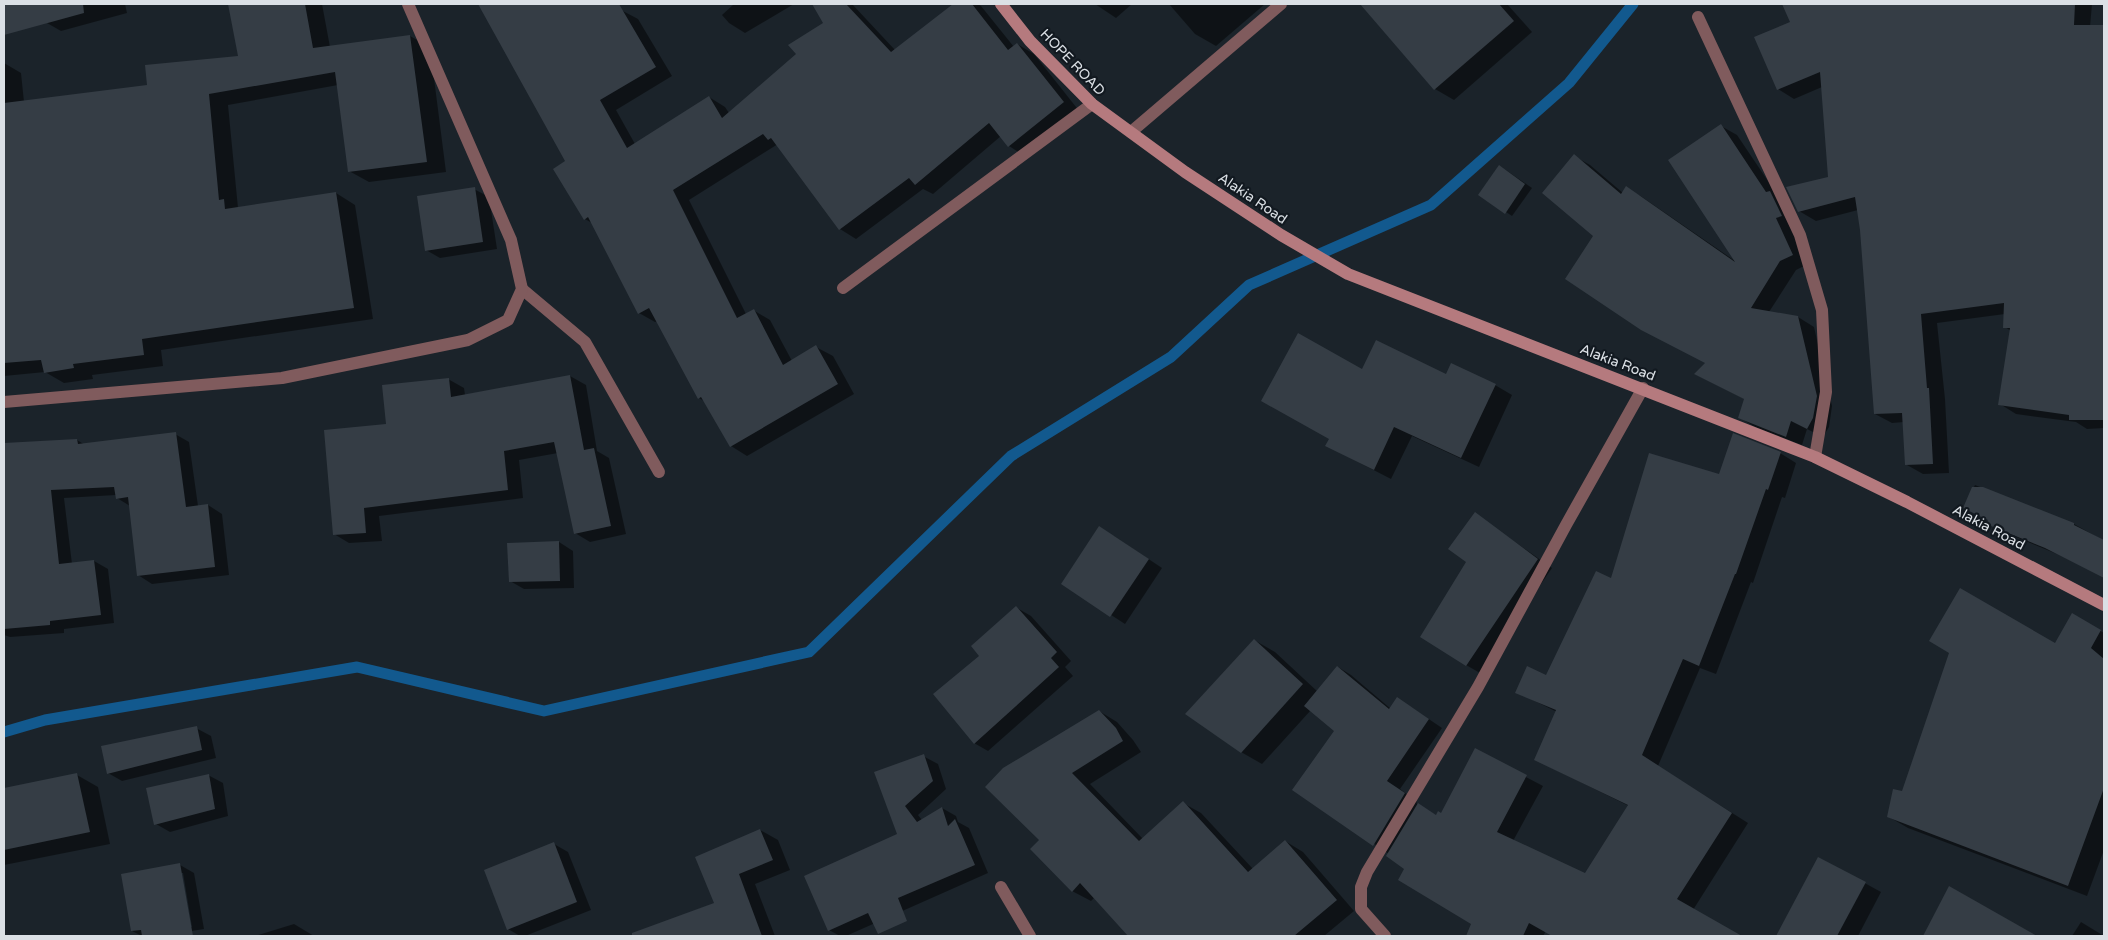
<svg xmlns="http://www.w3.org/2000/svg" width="2108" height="940" font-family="'Varela Round',sans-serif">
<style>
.shadow{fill:#0007;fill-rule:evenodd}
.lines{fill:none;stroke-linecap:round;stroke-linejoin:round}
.stream{stroke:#12598e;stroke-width:11}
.building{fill:#353d45}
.street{stroke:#805b5d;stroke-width:12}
.secondary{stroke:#b57a7e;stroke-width:12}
.labels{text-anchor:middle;stroke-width:4.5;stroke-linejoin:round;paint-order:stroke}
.street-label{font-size:14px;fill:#dbe0e5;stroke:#121920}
</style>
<rect width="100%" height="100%" fill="#1b232a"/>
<g class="shadow">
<polygon points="42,4 125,4 127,13 61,31 47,23"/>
<polygon points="229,4 322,4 330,47 410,36 430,47 446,172 369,182 349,171 338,85 228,105 238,208 336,193 355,205 373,319 161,350 163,366 92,375 93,379 64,383 45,372 4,376 4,63 21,73 24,102 148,86 239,57"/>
<polygon points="479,4 617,4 621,10 638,19 672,76 616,110 635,144 709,97 725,107 729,113 798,54 825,23 813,4 852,4 895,50 955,4 978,4 981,6 1014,47 1017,44 1034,54 1080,112 1025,156 1009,146 1001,136 933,194 923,189 856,239 840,229 778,144 689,200 746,314 753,310 770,320 792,361 816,347 833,356 854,394 747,456 731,446 704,401 699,398 658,321 655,322 639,313 592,223 585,219 567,162"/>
<polygon points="734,4 794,4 745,33 729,23 722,15"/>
<polygon points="1095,4 1132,4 1116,18"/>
<polygon points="1169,4 1265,4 1216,46 1195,34"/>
<polygon points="1367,4 1507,4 1532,32 1454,100 1435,89 1364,6"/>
<polygon points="1784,4 1945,4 1950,17 1951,4 2092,4 2090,27 2104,27 2104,428 2087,429 2076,422 2016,414 2000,404 2011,331 2005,327 2005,314 1937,323 1945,399 1949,473 1923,474 1907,465 1904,422 1892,423 1875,414 1862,229 1858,210 1816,221 1799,211 1829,177 1822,87 1794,99 1778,89 1792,22"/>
<polygon points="1721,126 1737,135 1778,196 1808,264 1796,270 1769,312 1798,317 1814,327 1832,406 1829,427 1823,437 1807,429 1802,445 1755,427 1739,417 1745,399 1696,374 1706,364 1595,236 1574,156 1590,165 1623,193 1626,188 1642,197 1738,263"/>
<polygon points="1500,166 1532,188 1512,216 1506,212"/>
<polygon points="474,189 489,197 497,249 440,258 426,250"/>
<polygon points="1446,375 1495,385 1512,395 1479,467 1412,436 1391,479 1327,446"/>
<polygon points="570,376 586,385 597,451 609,458 626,534 590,542 575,533 558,453 519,460 523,498 379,516 382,541 349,543 334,534 388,425 448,379 464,388 465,395"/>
<polygon points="175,434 189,442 198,506 208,505 222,514 229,575 152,584 138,575 130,506 117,498 116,495 64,498 72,564 94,561 108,569 114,623 64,629 64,633 10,637 4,635 4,445 77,440 85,445"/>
<polygon points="1780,453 1796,463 1785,498 1782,497 1753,583 1751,582 1716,674 1700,668 1658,766 1748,823 1693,910 1740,936 1554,936 1546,931 1543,936 1478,936 1470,931 1473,924 1389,854 1294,789 1336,731 1311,710 1262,764 1241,752 1254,640 1275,652 1318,692 1338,667 1351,675 1391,709 1411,707 1442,728 1400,789 1417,802 1416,803 1437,816 1441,815 1475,750 1543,786 1513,841 1585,875 1629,806 1536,760 1557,712 1517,692 1547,677 1612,580 1720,476"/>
<polygon points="1975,485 2074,524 2104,541 2104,577 2057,554 1999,530 1988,524 1989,520 1964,507"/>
<polygon points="1475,514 1552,568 1480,673 1466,665 1468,562"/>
<polygon points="1114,536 1162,568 1125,624 1062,583"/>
<polygon points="559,542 573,551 574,588 524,589 510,581"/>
<polygon points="1017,608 1031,616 1071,661 1065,667 1073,676 988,751 974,743 981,656"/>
<polygon points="2072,614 2104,633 2104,850 2087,896 1908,828 1889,817 1902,793 2056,645"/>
<polygon points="1099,711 1117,722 1133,740 1141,752 1090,784 1143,839 1183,803 1201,813 1253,869 1285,841 1303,852 1354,911 1324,936 1129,936 1094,898 1091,901 1072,891 1041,840"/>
<polygon points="196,728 211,736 216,758 122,781 108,773"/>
<polygon points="923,756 938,764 946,789 918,815 922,820 942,808 956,816 958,822 969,828 988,873 846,936 840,936 829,930 898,835 876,772"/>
<polygon points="77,775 98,787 110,844 4,865 4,790"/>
<polygon points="208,775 223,783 228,816 170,832 156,824"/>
<polygon points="760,830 778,840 790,870 755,884 775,936 676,936 670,920 715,903"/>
<polygon points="554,844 568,852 591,910 525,936 520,936 508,929"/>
<polygon points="1819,858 1881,892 1858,936 1777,936"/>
<path d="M 180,865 L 194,873 L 204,929 L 161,936 L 142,936 L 132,931 ZM 180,873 L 183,873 L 192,927 L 190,927 Z"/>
<polygon points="1949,888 2035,936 1924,936"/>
<polygon points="2081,922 2104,936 2072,936"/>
<polygon points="294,924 314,936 255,936"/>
</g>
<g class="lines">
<polyline class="stream" points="4,732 45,720 357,667 544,711 809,652 1011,456 1171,357 1249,285 1431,205 1569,83 1633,4"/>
</g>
<g class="building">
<polygon points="4,4 83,4 84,13 4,35"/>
<polygon points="228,4 305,4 313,48 410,35 427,162 348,172 335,72 209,94 219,200 224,199 225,209 336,192 354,308 142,339 144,355 73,364 74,368 44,373 41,360 4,363 4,103 147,85 145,65 238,56"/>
<polygon points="478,4 619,4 656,67 600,100 627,148 709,96 722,118 796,54 788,45 823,23 812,4 846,4 891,52 953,4 972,4 1008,50 1017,43 1064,102 1008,147 989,123 915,185 909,178 839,230 771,138 768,140 763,134 673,190 737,318 754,309 783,365 816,345 838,384 730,447 701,397 698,399 649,308 638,314 588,217 584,220 553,169 565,161"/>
<polygon points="1360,4 1499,4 1514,21 1434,90"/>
<polygon points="1782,4 2075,4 2074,25 2104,25 2104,420 2069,420 2069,415 1998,405 2010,328 2003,328 2004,303 1921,314 1927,388 1929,388 1933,464 1905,465 1902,413 1874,414 1860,230 1855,197 1798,212 1786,187 1828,177 1820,72 1777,90 1754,37 1790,22"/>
<polygon points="1721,124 1766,192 1770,191 1782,216 1776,218 1793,255 1780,261 1751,308 1798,316 1817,396 1813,418 1807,429 1791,421 1786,437 1738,418 1744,399 1694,374 1705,363 1641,330 1565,279 1593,236 1542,193 1574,154 1621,194 1626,186 1735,262 1668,160"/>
<polygon points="1499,165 1525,184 1505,214 1478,195"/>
<polygon points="475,187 483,242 425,251 417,196"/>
<polygon points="1298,333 1362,369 1376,340 1446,374 1451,363 1496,384 1461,458 1394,427 1374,470 1325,446 1329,439 1261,401"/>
<polygon points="570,375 584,450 594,448 611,526 574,534 554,442 504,451 508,490 364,508 366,533 333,535 324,430 386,424 382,385 449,378 451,397"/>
<polygon points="176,432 186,507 208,504 215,567 137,576 128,497 116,499 114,487 51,490 59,564 94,560 101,615 50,621 50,625 4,629 4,443 77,439 78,444"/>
<polygon points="1733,433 1781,452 1768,490 1766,489 1736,574 1735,574 1699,666 1683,659 1642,755 1732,813 1677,899 1742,936 1552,936 1529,923 1523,936 1466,936 1471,924 1398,880 1404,869 1386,856 1418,803 1436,815 1438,811 1441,813 1475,748 1527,775 1497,832 1585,873 1628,805 1534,760 1556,710 1515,693 1527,666 1546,675 1596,571 1611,578 1649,453 1719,474"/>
<polygon points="1972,487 1983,487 2074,523 2074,525 2104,540 2104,578 2045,548 1986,524 1988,520 1963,508"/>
<polygon points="1475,512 1538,559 1466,666 1420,637 1466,562 1448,549"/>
<polygon points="1099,526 1149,559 1110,617 1061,584"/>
<polygon points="559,541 560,581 509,582 507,543"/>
<polygon points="1960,588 2055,643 2072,613 2101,630 2091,648 2104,659 2104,788 2068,886 1887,817 1893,789 1902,791 1949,653 1929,641"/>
<polygon points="1016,606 1057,652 1051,658 1059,667 974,744 933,694 979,656 971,646"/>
<polygon points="1254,639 1303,684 1241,753 1185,714"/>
<polygon points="1337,666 1389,709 1397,697 1429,719 1387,781 1405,793 1373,846 1292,790 1334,731 1304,706"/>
<polygon points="1099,710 1116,728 1123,741 1072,773 1139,841 1183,801 1248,872 1285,840 1337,900 1294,936 1128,936 1080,883 1072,892 1030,849 1039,840 985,787 1003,768"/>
<polygon points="197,726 202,750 107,774 101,746"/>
<polygon points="924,754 933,781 905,806 917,822 942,807 948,826 955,819 975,865 898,898 907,921 878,934 868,913 828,931 804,876 897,834 874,772"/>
<polygon points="77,773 90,832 4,850 4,788"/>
<polygon points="209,774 215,809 154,825 146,788"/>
<polygon points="760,829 773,860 739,874 762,936 632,936 632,933 714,903 695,857"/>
<polygon points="554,842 577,902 507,930 484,870"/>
<polygon points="1818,857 1866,882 1837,936 1776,936"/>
<polygon points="180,863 193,936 142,936 141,930 131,931 121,874"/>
<polygon points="1949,886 2037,936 1923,936"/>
</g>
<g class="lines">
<g class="street">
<polyline points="1698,17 1800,235 1822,310 1826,392 1815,457"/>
<polyline points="1131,132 1281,4"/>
<polyline points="843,288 1092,104"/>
<polyline points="522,289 585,342 659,472"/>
<polyline points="4,402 282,378 468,340 508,320 522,289 511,240 408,4"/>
<polyline points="1001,887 1030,936"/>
<polyline points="1385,936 1361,909 1361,887 1367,872 1478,687 1566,525 1643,388"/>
</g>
<polyline class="secondary" points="1001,4 1030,41 1092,104 1185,172 1281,235 1348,274 1815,457 1907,502 2104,605"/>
</g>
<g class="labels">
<g class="street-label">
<text transform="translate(1073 62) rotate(46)" y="5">HOPE ROAD</text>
<text transform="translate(1253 198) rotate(34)" y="5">Alakia Road</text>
<text transform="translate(1618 362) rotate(21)" y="5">Alakia Road</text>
<text transform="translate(1989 527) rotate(28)" y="5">Alakia Road</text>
</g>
</g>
<rect width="2108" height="940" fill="none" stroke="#dbe0e5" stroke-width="10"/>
</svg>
